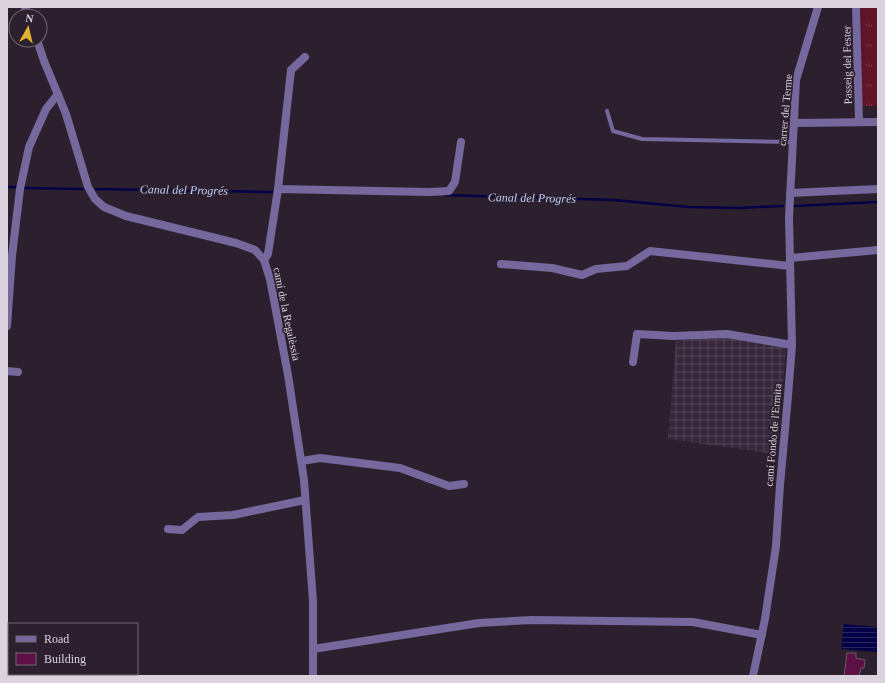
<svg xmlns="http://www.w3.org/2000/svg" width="885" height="683" font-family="Georgia,serif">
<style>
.industrial{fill:url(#industrial-grid)}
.park{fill:url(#park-tufts)}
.water{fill:url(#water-rules)}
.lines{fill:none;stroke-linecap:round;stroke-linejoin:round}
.stream{stroke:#040046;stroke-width:2.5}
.building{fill:#5d1043;stroke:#6f5a65}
.lane{stroke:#74689d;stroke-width:4}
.street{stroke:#74689d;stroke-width:8}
.labels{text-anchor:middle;stroke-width:3.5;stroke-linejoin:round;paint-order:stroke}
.street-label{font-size:11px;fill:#dad2dc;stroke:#2c202f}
.water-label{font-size:12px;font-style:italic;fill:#bbccf5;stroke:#2c202f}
</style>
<defs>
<pattern id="industrial-grid" width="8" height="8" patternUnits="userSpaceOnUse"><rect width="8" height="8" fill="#38283c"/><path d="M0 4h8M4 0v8" fill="none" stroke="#544658"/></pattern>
<pattern id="park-tufts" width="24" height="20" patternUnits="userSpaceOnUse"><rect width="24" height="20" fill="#611327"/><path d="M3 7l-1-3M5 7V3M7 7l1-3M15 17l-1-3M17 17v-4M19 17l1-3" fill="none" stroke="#773446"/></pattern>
<pattern id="water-rules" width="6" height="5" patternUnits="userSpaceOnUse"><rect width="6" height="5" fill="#040046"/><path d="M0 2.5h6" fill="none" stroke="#282460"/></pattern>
</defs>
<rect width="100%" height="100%" fill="#2c202f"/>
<polygon class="industrial" points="727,336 786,348 777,454 668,439 676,341"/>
<polygon class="park" points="861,7 878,7 878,106 862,106"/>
<polygon class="water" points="844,624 878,627 878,652 841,649"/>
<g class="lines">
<g class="stream">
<polyline points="7,187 18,187"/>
<polyline points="23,188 85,189"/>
<polyline points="96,189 272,192"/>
<polyline points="445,195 614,200 689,207 739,208 783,206"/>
<polyline points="794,206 878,202"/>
</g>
</g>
<polygon class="building" points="847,653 856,653 856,658 865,660 864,668 861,668 859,676 844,676"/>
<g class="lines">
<polyline class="lane" points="607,111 613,131 642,139 793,142"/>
<g class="street">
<polyline points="25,7 28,16"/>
<polyline points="856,7 859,122"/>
<polyline points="37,40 44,61 66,114 88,187 95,199 104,207 126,216 236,243 255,250 264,260 270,279 288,375 304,480 313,601 313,676"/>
<polyline points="794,123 878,122"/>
<polyline points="278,189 291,70 305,57"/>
<polyline points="790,193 878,189"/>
<polyline points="790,258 878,250"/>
<polyline points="264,260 268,254 278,189 429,192 449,191 455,182 461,142"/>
<polyline points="501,264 552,268 582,275 596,269 627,266 650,251 790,266"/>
<polyline points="7,326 12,256 20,189 29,147 46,109 58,94"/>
<polyline points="633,362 637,334 673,336 727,334 792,345"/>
<polyline points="7,371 18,372"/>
<polyline points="302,461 320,458 400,468 449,486 464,484"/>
<polyline points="168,529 182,530 198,517 233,515 305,500"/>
<polyline points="313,649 479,623 531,620 693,622 762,635"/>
<polyline points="753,676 765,619 776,546 780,485 788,396 792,345 789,218 796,80 818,7"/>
</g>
</g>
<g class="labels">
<g class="street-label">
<text transform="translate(847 65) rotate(-91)" y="4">Passeig del Fester</text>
<text transform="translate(785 110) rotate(-85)" y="4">carrer del Terme</text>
<text transform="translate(287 314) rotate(78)" y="4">camí de la Regalèssia</text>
<text transform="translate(773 435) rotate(-85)" y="4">camí Fondo de l'Ermita</text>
</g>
<g class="water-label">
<text transform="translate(184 190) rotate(1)" y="4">Canal del Progrés</text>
<text transform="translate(532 198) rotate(1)" y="4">Canal del Progrés</text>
</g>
</g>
<rect width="885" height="683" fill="none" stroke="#dad2dc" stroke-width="16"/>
<rect x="8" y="623" width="130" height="52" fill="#2c202f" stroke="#726774"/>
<rect x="16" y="636" width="20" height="6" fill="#74689d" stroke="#726774"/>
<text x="44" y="643" font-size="12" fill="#dad2dc">Road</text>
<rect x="16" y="653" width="20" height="12" fill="#5d1043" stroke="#726774"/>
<text x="44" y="663" font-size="12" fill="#dad2dc">Building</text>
<g transform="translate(28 28) rotate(8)"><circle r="19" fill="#2c202f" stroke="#726774"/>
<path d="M0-3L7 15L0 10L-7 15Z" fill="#deb133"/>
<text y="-6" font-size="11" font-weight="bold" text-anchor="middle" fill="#dad2dc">N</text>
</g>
</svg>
